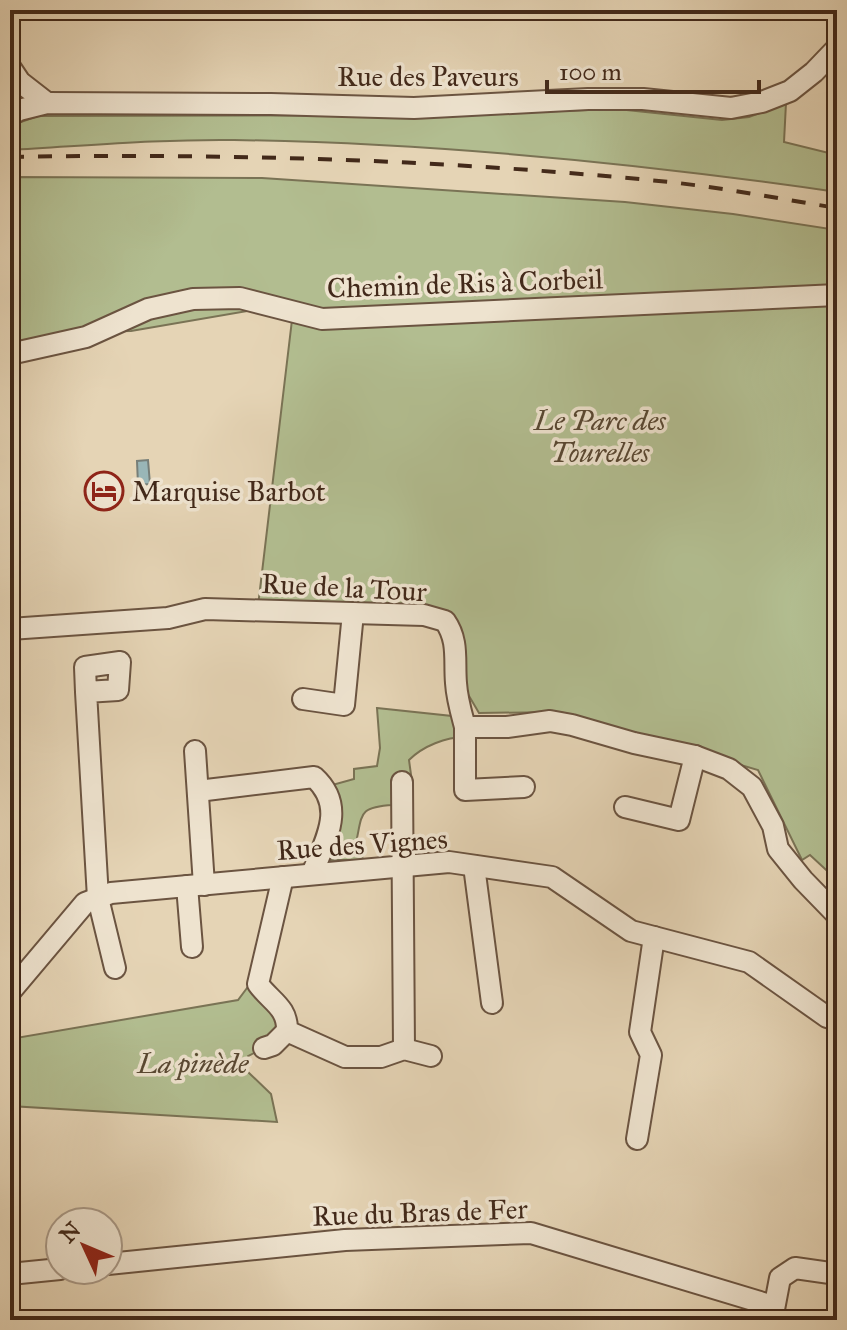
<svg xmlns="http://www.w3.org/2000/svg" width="847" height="1330" font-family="'IM FELL Great Primer',serif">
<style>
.green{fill:#b2bd90;stroke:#7a7355;stroke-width:2}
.water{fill:#99b6b7;stroke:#767e78;stroke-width:2}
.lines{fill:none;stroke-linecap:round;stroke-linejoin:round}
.minor-casing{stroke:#6b5441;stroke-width:24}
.minor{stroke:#eee3cf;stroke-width:20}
.rail{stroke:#42291a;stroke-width:4;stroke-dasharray:14 14;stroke-linecap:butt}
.labels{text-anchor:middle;stroke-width:7;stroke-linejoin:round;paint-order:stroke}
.street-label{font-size:28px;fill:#42291a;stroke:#eee3cf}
.park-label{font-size:28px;font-style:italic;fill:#584732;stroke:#eee3cf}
.poi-label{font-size:28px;fill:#42291a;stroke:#eee3cf;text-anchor:start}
</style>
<rect width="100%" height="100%" fill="#e5d4b5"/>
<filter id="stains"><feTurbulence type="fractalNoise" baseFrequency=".0025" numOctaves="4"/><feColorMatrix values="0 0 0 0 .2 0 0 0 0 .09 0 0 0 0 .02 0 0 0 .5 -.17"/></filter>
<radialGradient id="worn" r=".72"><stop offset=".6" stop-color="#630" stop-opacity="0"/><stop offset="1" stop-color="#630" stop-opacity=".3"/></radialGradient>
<g class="green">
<path d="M 786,103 L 784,142 L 837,155 L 837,192 C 637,163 436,143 234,140 C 160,139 84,146 10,150 L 10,129 L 15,124 L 38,116 L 441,115 L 617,109 L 722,120 L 749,117 Z"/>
<polygon points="10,177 262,178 625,202 733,214 837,230 837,880 810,855 802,860 758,770 560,712 479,713 462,684 457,623 258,606 294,303 131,331 79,332 10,350"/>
<path d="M 377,708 L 452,716 L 465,737 C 446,737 423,746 409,760 L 412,782 L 393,805 C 356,807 363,815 355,847 L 363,856 L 361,860 L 330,860 L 321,851 L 325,787 L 354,779 L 354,769 L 377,766 L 380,748 Z"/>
<polygon points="250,984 284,1025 264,1048 248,1056 248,1072 271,1094 277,1122 10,1106 10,1039 238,1000"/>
</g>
<polygon class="water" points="148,460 150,484 138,485 137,461"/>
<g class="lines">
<g class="minor-casing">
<g id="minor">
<polyline points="10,67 20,82 47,103"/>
<polyline points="10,116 19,110 47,103 271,104 414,108 588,99 643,99 731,108 762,102 790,91 814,72 837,48"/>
<polyline points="10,354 86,337 148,309 193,299 240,298 322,319 837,295"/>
<path d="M 10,629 L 168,618 L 205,609 L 424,615 L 445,621 C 459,641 454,660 456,683 C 457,699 461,712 465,727 L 507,727 L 550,721 L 572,725 L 634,743 L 695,756 L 729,769 L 752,787 L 773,826 L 778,849 L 803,880 L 837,915"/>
<polyline points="86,692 118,690 120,662 85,667 86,692 98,898 115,968"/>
<polyline points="303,699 344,705 353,613"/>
<polyline points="465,727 465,790 524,787"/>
<polyline points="195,751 204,885"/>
<polyline points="402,782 404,1049"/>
<path d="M 198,791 L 314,777 C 347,807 325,840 312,874"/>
<polyline points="625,807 679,820 695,756"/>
<polyline points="474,866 492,1003"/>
<path d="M 283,877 L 258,984 C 270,1001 288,1007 287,1031 L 345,1057 L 381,1057 L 404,1049 L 431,1056"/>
<polyline points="187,886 192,947"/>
<polyline points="10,992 85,903 111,893 449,862 552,877 631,931 749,962 827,1017 837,1020"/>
<polyline points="264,1048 273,1045 287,1031"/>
<polyline points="637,1139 651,1055 640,1032 654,937"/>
<polyline points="108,1264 345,1240 531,1233 773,1306"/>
<polyline points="10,1274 60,1269"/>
<polyline points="772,1320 780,1278 795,1268 837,1274"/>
</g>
</g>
<use href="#minor" class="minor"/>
<path class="rail" d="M 10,157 C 230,153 450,160 669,182 C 725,188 781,199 837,208"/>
</g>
<defs>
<g id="hotel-ring" transform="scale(2)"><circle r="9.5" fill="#eee3cf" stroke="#8f2418" stroke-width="1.5"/><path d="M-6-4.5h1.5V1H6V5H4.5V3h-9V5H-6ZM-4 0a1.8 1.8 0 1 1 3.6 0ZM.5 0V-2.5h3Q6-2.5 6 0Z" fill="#8f2418"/></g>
</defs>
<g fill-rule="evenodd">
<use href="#hotel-ring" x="104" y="491"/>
</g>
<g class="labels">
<g class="street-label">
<text x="428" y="86">Rue des Paveurs</text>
<text transform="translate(465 283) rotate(-2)" y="10">Chemin de Ris à Corbeil</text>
<text transform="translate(344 587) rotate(3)" y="10">Rue de la Tour</text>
<text transform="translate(362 844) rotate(-4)" y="10">Rue des Vignes</text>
<text transform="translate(420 1212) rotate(-2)" y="10">Rue du Bras de Fer</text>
</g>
<g class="park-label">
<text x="600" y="430">Le Parc des<tspan x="600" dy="32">Tourelles</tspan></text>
<text x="193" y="1073">La pinède</text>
</g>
<g class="poi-label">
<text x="132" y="501">Marquise Barbot</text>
</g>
</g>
<rect width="847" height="1330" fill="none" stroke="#e5d4b5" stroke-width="40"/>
<rect x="12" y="12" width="823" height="1306" fill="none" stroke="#42291a" stroke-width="4"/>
<rect x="20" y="20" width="807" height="1290" fill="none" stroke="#42291a" stroke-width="2"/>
<g transform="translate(84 1246) rotate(314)"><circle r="38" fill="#eee3cf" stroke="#a99987" stroke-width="2"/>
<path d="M0-6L14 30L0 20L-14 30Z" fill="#8f2418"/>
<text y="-12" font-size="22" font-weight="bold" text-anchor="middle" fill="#42291a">N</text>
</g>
<path d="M547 80v12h212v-12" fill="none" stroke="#42291a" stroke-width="4"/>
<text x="559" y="80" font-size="24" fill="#42291a" stroke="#eee3cf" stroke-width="6" paint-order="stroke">100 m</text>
<rect width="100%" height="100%" filter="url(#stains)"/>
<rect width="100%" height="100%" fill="url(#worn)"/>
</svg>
